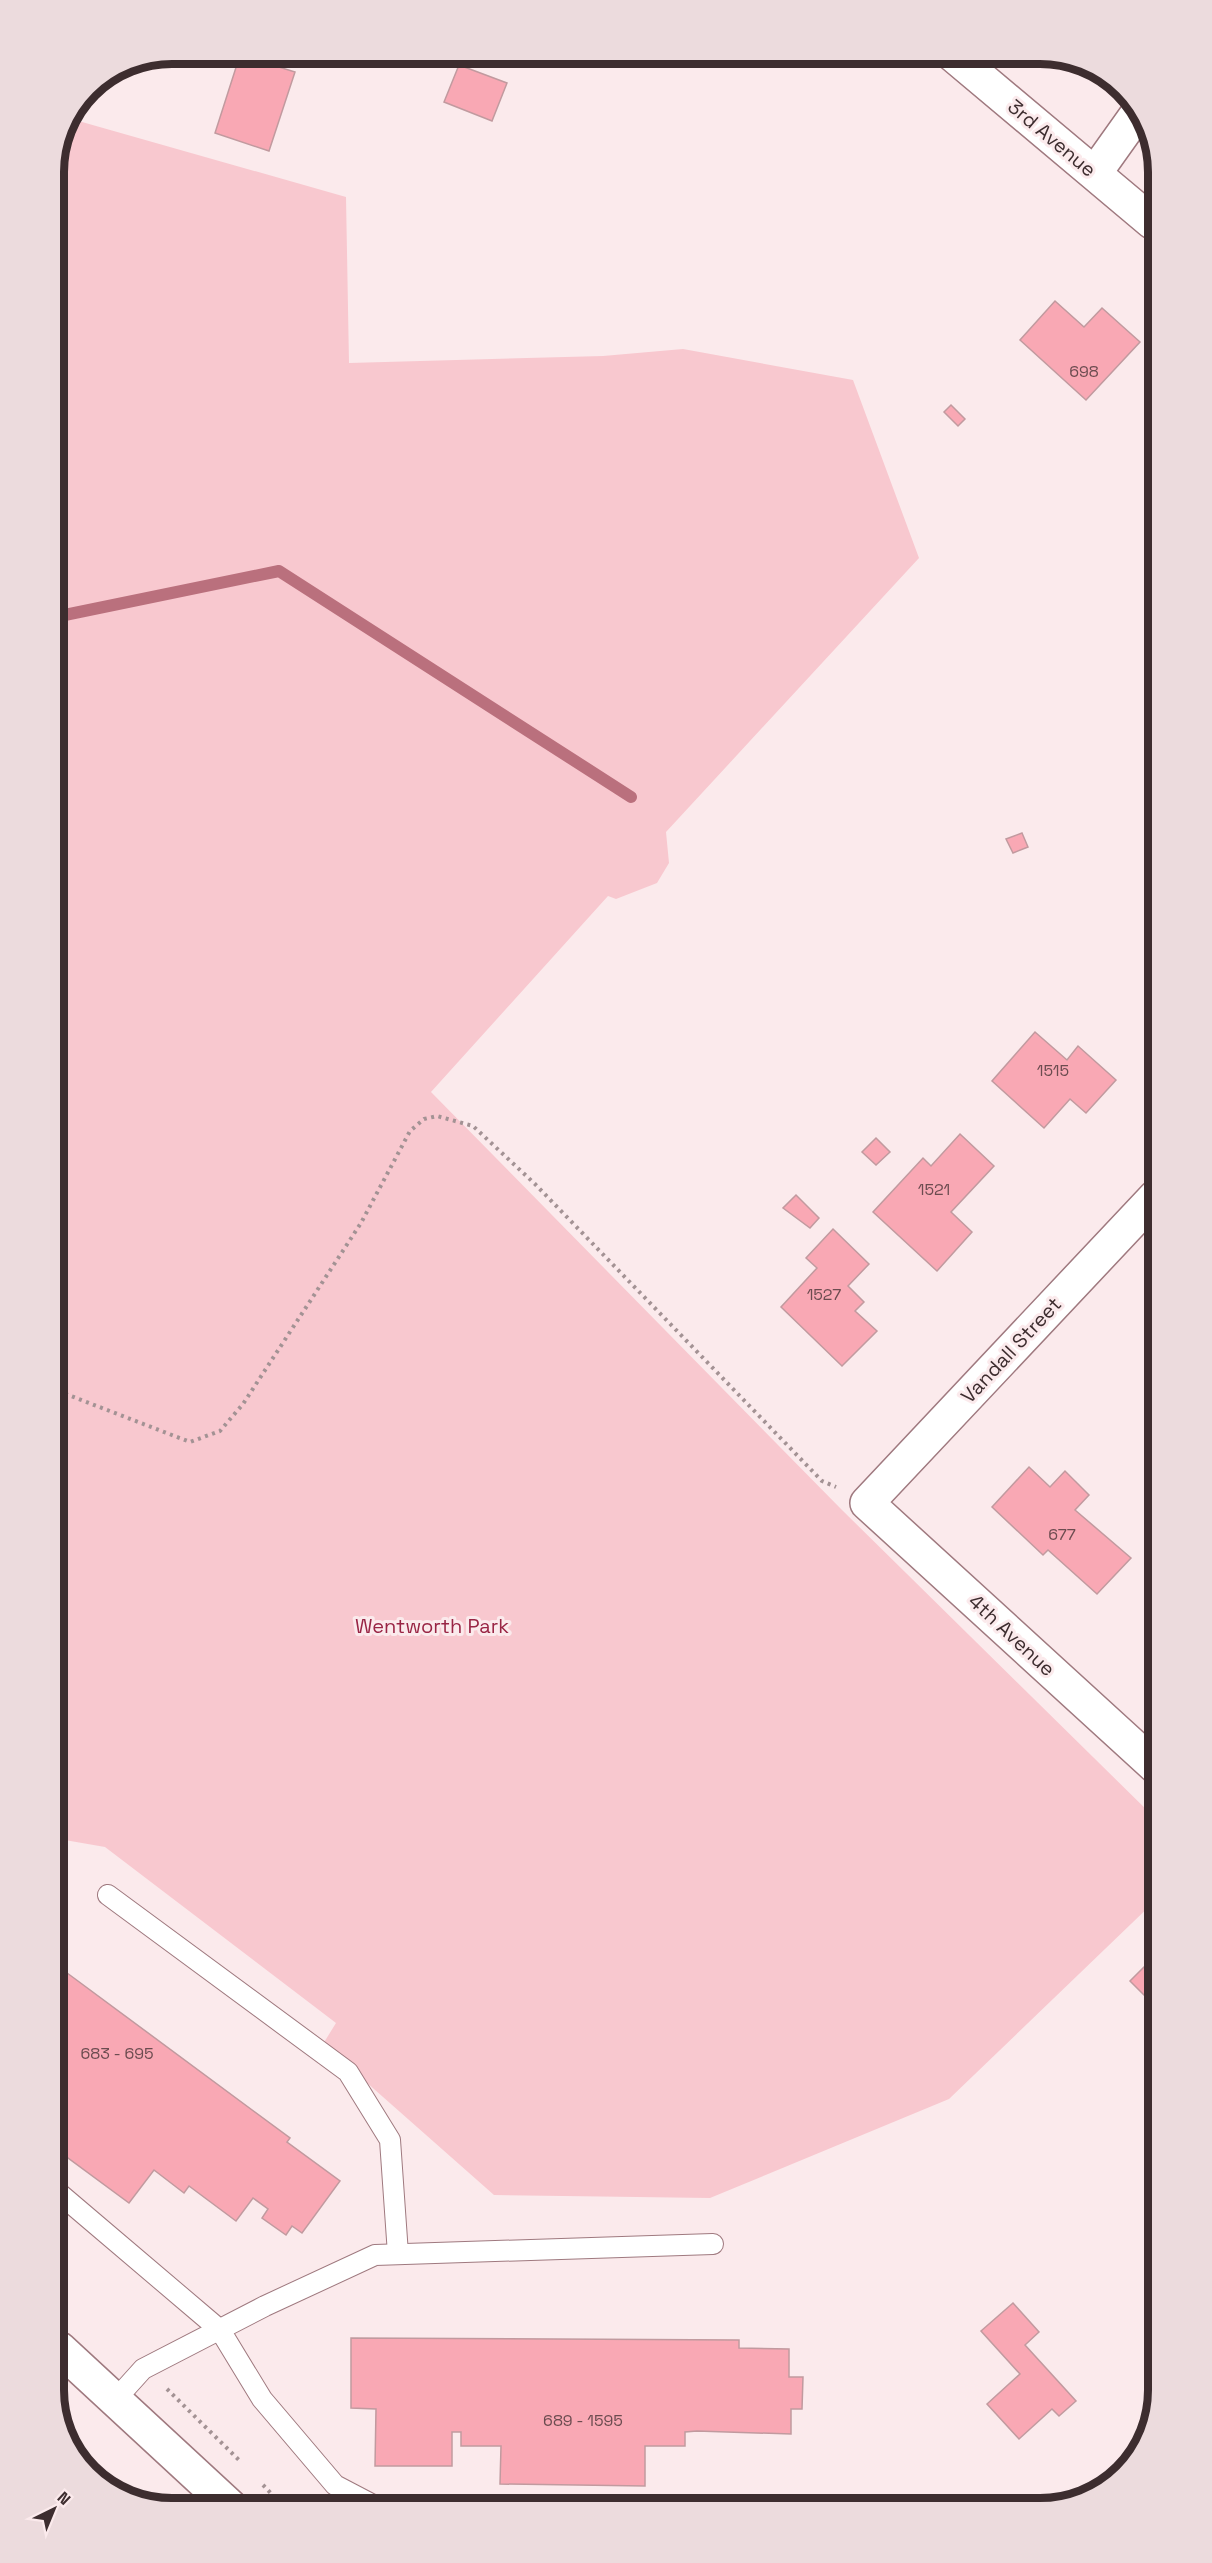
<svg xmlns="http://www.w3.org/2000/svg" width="1212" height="2563" font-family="'Space Grotesk',sans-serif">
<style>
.green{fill:#f8c8cf}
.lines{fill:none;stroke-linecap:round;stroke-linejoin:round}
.stream{stroke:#ba707d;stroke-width:12}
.building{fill:#f9a8b4;stroke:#c19a9f;stroke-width:1.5}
.lane-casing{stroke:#9f797f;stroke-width:22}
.street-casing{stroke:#9f797f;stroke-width:36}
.secondary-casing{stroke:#9f797f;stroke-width:36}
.path{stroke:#a39294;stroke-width:4;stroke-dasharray:3 4.5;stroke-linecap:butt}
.lane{stroke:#fff;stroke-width:20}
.street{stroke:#fff;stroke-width:33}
.secondary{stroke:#fff;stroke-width:33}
.labels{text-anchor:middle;stroke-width:6;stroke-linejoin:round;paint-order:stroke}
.number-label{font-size:16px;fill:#6c4c50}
.street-label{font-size:20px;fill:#3d2d2f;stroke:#fbeaec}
.park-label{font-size:20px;fill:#992545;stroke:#fbeaec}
.rim{fill:none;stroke:#3d2d2f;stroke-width:8}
</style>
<rect width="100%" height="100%" fill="#fbeaec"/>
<polygon class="green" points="68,118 346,197 349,363 603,356 683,349 853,380 919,558 666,832 669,863 657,883 616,899 608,896 431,1092 842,1510 1156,1819 1157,1899 949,2099 710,2198 494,2195 323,2044 336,2023 105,1847 59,1839 54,165"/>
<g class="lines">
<polyline class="stream" points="55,617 279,571 631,797"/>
</g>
<g class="building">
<polygon points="240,55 295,72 269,151 215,133"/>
<polygon points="459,65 507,83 492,121 444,102"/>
<polygon points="1055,301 1084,327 1102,308 1140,342 1086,400 1020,340"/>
<polygon points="951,405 965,419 958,426 944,412"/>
<polygon points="1153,807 1154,825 1146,820"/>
<polygon points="1022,833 1028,847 1013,853 1006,839"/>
<polygon points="1035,1032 1067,1060 1078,1046 1116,1080 1086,1113 1070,1099 1044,1128 992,1081"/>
<polygon points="960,1134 994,1166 951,1212 972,1232 937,1271 873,1212 923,1158 931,1166"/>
<polygon points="876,1138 890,1152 876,1165 862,1152"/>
<polygon points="796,1195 819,1218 810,1228 783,1208"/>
<polygon points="833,1229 869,1264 848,1286 864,1302 855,1311 877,1331 842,1366 781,1307 817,1268 806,1258"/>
<polygon points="1029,1467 1050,1487 1065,1471 1089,1495 1075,1510 1131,1558 1097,1594 1048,1550 1043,1555 992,1507"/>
<polygon points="1157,1954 1157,2008 1130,1981"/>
<polygon points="59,1967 290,2138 287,2142 340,2181 302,2233 292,2226 286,2235 262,2218 268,2209 253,2198 236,2221 189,2186 184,2193 154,2170 129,2203 60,2152"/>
<polygon points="1013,2303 1039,2332 1025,2345 1076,2401 1059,2416 1052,2409 1019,2439 987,2404 1020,2374 981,2331"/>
<polygon points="351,2338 739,2340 739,2348 789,2349 789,2377 803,2377 802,2409 791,2409 791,2434 697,2431 685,2432 685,2446 645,2446 645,2486 500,2484 501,2446 461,2446 461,2432 452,2432 452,2466 375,2466 376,2409 351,2408"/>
</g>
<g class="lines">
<g class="lane-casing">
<g id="lane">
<polyline points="108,1895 348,2072 390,2140 398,2254"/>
<polyline points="60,2194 220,2330 262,2399 335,2485 377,2507"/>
<polyline points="115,2400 143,2369 265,2306 375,2255 713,2244"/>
</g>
</g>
<g class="street-casing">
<g id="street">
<polyline points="952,54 1152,222"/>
<polyline points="1095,173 1137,114"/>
<polyline points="1155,1197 867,1503 1156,1767"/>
</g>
</g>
<g class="secondary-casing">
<polyline id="secondary" points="60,2349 232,2508"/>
</g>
<g class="path">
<polyline points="58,1391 190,1442 220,1431 243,1404 361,1223 410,1131 424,1119 437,1116 473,1126 535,1184 822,1481 836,1487"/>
<polyline points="167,2389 241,2462"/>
<polyline points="263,2485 285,2508"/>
</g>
<use href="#lane" class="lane"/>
<use href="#street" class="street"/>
<use href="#secondary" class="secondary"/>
</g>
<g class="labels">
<g class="number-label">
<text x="1084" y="377">698</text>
<text x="1053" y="1076">1515</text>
<text x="934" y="1195">1521</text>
<text x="824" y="1300">1527</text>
<text x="1062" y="1540">677</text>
<text x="117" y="2059">683 - 695</text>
<text x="583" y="2426">689 - 1595</text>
</g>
<g class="street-label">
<text transform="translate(1052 138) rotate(40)" y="7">3rd Avenue</text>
<text transform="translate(1011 1350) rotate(-47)" y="7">Vandall Street</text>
<text transform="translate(1012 1635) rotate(43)" y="7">4th Avenue</text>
</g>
<g class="park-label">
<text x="432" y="1633">Wentworth Park</text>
</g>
</g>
<path d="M0 0H1212V2563H0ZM172 64H1040A108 108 0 0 1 1148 172V2390A108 108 0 0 1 1040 2498H172A108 108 0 0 1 64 2390V172A108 108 0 0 1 172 64Z" fill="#ecdbdd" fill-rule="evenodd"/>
<path class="rim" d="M172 64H1040A108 108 0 0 1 1148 172V2390A108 108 0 0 1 1040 2498H172A108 108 0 0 1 64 2390V172A108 108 0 0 1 172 64Z"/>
<g transform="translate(54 2509) rotate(43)" stroke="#fbeaec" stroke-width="4.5" paint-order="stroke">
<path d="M0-4.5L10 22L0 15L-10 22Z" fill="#3d2d2f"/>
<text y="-9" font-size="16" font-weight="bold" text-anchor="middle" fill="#3d2d2f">N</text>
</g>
</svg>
